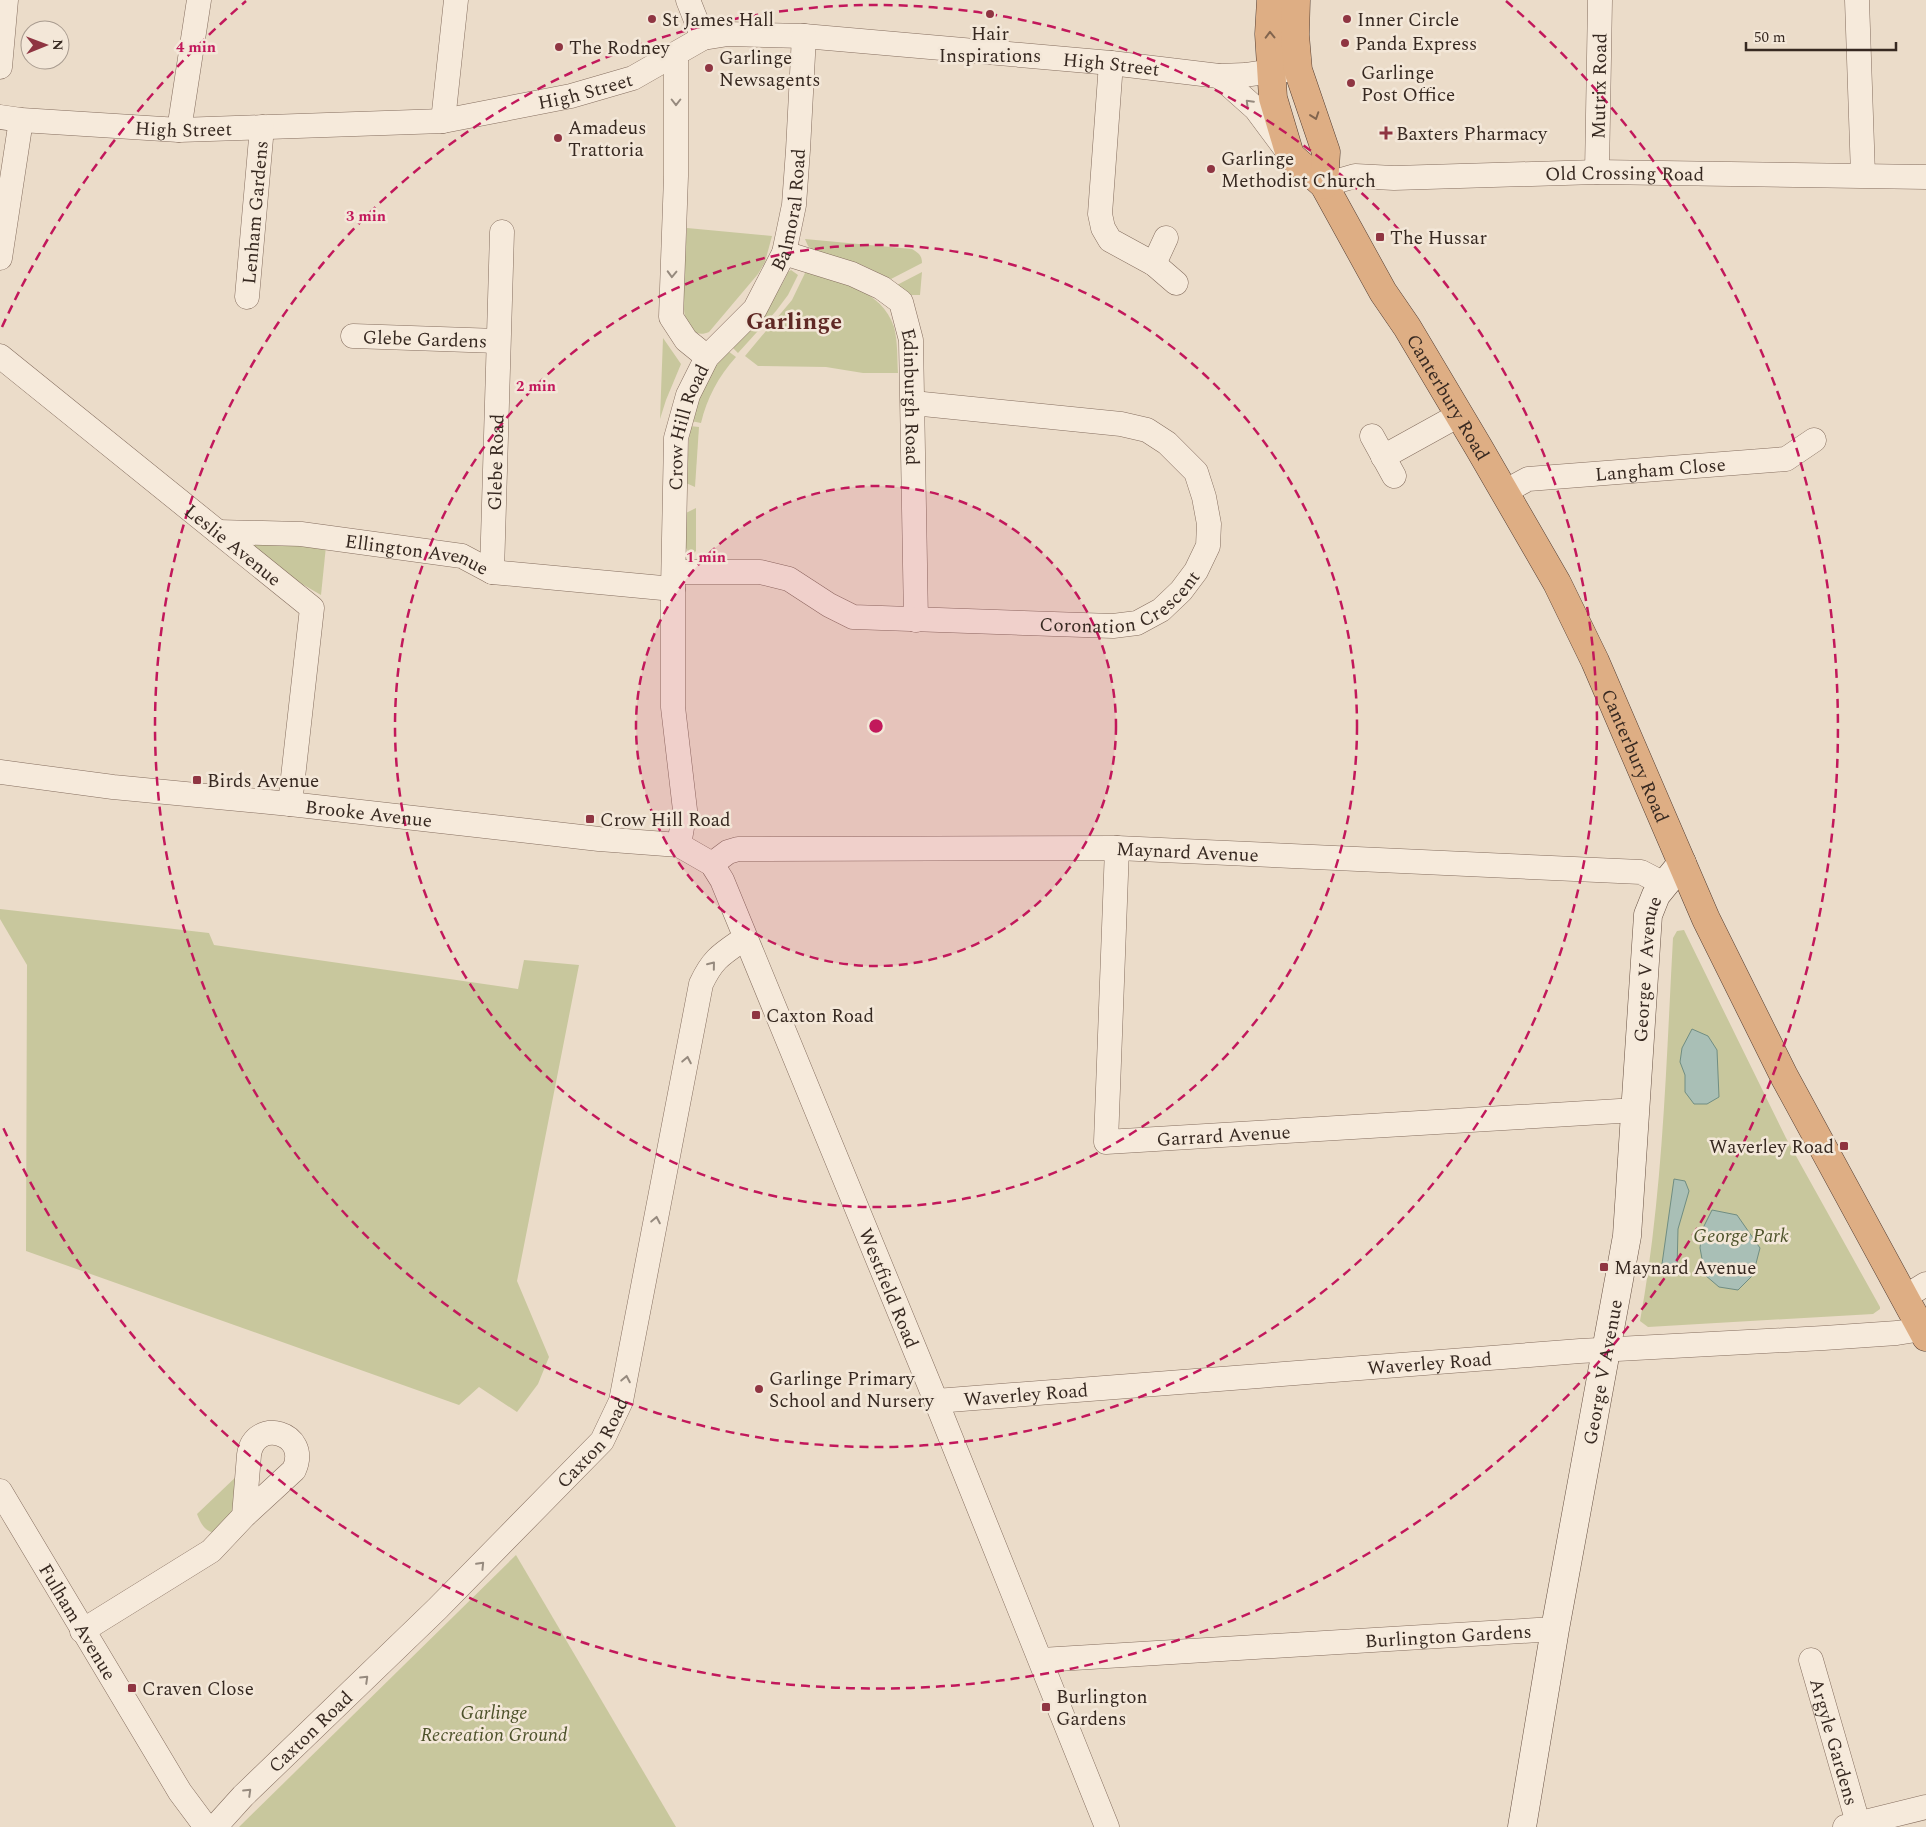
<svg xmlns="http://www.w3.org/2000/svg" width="1926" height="1827" font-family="Spectral,serif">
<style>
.green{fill:#c8c79d}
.water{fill:#a9bfb6;stroke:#708d82}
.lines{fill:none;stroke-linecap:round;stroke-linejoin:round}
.minor-casing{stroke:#856e5f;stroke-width:25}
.secondary-casing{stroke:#675042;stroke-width:29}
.trunk-casing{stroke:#543e33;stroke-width:29}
.minor{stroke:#f6eadb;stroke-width:24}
.secondary{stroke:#f6eadb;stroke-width:28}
.trunk{stroke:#deae84;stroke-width:28}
.oneway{stroke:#82654e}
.oneway2{stroke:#968a7e}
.ring{fill:none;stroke:#c2185b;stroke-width:2.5;stroke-dasharray:9 6}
.poi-dot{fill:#8f3542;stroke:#f3e7d8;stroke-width:2}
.labels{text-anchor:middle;stroke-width:5;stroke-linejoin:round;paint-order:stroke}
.poi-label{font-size:19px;fill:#372921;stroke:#f3e7d8;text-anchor:start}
.street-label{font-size:19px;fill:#372921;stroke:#f3e7d8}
.park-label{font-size:19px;font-style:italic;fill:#4d522a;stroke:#f3e7d8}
.district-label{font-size:24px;font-weight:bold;fill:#602925;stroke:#f3e7d8}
.centre{fill:#c2185b;stroke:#f3e7d8;stroke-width:2.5}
.ring-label{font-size:15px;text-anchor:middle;font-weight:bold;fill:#c2185b;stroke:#f3e7d8;stroke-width:5;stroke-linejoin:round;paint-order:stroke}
</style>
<rect width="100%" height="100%" fill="#ebdcc9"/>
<g class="green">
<path d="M 687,228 L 772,236 L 765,262 L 758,274 L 709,332 C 698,337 690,331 686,320 C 680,302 686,249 687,228 Z"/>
<path d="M 805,239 L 912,249 C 919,253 922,256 922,263 L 891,279 L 862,265 L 813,250 L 808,246 Z"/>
<path d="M 791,270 L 798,275 L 788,295 L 776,311 L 738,353 L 731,346 C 753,323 775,302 788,272 Z"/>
<path d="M 806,271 C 838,282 882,289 894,327 C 898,342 897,358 898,373 L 863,373 L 826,367 L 758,366 L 745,356 L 792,300 Z"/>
<polygon points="922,272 920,295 907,295 897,285"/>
<polygon points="663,338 681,364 666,400 660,419"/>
<path d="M 728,351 L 736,357 C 718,377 707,398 701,423 L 691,421 C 699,395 709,371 728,351 Z"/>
<polygon points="690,426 699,427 695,487 686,483"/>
<polygon points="696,508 696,551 691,556 686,548 686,513"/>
<polygon points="250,544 326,546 321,595 278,570"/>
<polygon points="0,909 209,933 214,945 518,989 524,960 579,965 517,1281 549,1357 538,1384 517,1412 479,1387 459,1405 26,1251 27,965 0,919"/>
<path d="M 1684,930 L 1786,1138 L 1880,1307 L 1880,1309 L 1873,1314 L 1648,1327 L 1640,1321 C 1663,1195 1666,1066 1673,938 L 1677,931 Z"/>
<path d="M 239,1474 L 236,1497 L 230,1519 L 214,1533 C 204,1530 201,1524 197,1514 Z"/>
<polygon points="516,1555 676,1827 239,1827"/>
</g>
<g class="water">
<polygon points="1692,1029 1708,1036 1717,1050 1719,1097 1707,1104 1694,1104 1685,1092 1685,1075 1680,1062 1682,1048"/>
<polygon points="1674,1179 1685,1181 1689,1191 1678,1229 1677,1270 1669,1269 1662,1264"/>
<polygon points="1712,1210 1737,1215 1760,1248 1753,1275 1738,1290 1719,1287 1705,1275 1700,1248 1702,1230"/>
</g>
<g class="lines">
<g class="minor-casing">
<g id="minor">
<polyline points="688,0 703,38"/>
<polyline points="1857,0 1863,175"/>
<polyline points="676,54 676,176 671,317 686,340 707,357"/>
<polyline points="1111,63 1100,214 1103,228 1110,240 1154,264 1176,283"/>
<polyline points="0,67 6,0"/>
<polyline points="1219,76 1256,109 1285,148"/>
<path id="s1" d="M 0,117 L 21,120 L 179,130 L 443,121 L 571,96 L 633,78 L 703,38 L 728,34 L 804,36 L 1111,63 L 1219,76 L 1245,75 L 1272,71 L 1289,70"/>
<polyline points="443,121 456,0"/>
<polyline points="179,130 199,0"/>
<path id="s2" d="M 1597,172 L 1600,0"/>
<path id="s3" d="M 1324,185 L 1355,176 L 1394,178 L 1597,172 L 1926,177"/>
<path id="s4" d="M 784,253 L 852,274 L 882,288 L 901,302 L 911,340 L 916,620"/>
<polyline points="0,258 21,120"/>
<polyline points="1154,264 1166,238"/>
<path id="s5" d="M 247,297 L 262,127"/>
<path id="s6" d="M 353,336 L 498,341"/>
<path id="s7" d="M 0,356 L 312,608 L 290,804"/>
<polyline points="1372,436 1394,476"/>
<polyline points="1383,457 1459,415"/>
<path id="s8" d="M 1504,492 L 1528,479 L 1786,459 L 1814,440"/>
<path id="s9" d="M 218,532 L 301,534 L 462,556 L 492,572 L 673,589"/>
<path id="s10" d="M 492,572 L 502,232"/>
<path id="s11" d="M 674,572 L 760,572 L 789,579 L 829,605 L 853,617 L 1113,626 L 1137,623 L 1161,610 L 1181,591 L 1196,571 L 1208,546 L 1209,524 L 1204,497 L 1196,472 L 1167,443 L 1147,430 L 1121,424 L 913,403"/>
<path id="s12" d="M 0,772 L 113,787 L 290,804 L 599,839 L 679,845 L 712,864 L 722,880 L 936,1401 L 1107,1827"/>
<path id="s13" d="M 679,845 L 685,810 L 673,707 L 673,589 L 676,438 L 688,395 L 707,357 L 755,309 L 784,253 L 794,205 L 798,150 L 804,36"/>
<path id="s14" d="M 1117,848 L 1106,1142 L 1636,1110"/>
<path id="s15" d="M 712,864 L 728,852 L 738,849 L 1117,848 L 1641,872 L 1664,884"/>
<polyline points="1905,1297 1926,1284"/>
<path id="s16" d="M 936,1401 L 1580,1351 L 1824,1338 L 1897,1333 L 1922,1329"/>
<path id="s17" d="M 0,1491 L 180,1792 L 206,1827"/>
<path d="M 82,1631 L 211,1551 L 244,1516 L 294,1470 C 311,1432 254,1417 249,1455 L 244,1516"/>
<path id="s18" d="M 1041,1660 L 1555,1629"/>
<path id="s19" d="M 1811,1660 L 1858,1823"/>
<path id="s20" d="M 215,1827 L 243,1796 L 437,1609 L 602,1441 L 621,1401 L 701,984 C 713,958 722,954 745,938"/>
<polyline points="1845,1827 1926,1807"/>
</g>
</g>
<g class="secondary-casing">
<g id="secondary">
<path id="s21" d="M 1522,1827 L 1555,1629 L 1627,1236 L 1648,915 L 1656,895 L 1682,863"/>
</g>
</g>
<g class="trunk-casing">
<g id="trunk">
<path id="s22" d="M 1271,0 L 1269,34 L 1273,98 L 1290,155 L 1324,185 L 1383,292 L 1407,327 L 1479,448 L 1557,583 L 1595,661 L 1706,919 L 1784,1076 L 1926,1337"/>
<polyline points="1296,0 1295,35 1298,70 1326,152 1324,185"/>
</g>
</g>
<use href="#minor" class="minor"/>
<use href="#secondary" class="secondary"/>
<use href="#trunk" class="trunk"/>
</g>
<defs><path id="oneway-chevron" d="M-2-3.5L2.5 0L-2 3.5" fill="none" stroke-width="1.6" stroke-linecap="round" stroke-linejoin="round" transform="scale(1.25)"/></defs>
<g class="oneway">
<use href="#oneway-chevron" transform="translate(1270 35) rotate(-91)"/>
<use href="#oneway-chevron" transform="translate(1315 116) rotate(71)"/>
</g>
<g class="oneway2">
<use href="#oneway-chevron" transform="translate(676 102) rotate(90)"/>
<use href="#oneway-chevron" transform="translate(1249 103) rotate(-135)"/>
<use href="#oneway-chevron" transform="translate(672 274) rotate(92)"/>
<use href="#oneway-chevron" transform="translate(712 965) rotate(-51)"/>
<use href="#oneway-chevron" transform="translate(687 1060) rotate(-79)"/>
<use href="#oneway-chevron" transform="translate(656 1220) rotate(-79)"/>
<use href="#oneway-chevron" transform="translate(626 1379) rotate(-79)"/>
<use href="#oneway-chevron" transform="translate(481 1565) rotate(-46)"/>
<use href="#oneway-chevron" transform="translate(365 1679) rotate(-44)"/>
<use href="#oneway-chevron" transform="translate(248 1792) rotate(-44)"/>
</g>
<circle cx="876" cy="726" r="240" fill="#c2185b" fill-opacity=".12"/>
<g class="ring">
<circle cx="876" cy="726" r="240"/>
<circle cx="876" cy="726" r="481"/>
<circle cx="876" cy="726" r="721"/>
<path d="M2 327A961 961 0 0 1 246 1M1506 1A961 961 0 1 1 2 1125"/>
</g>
<g class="poi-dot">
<circle cx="990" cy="14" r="5"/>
<circle cx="652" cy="19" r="5"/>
<circle cx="1347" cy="19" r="5"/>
<circle cx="1345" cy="43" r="5"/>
<circle cx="559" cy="47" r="5"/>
<circle cx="709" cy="68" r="5"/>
<circle cx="1351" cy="83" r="5"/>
<path d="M1383.5 125.5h5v5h5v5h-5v5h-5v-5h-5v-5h5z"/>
<circle cx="558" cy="138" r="5"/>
<circle cx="1211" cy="169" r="5"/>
<rect x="1375" y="232" width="10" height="10" rx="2.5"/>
<rect x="192" y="775" width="10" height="10" rx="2.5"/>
<rect x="585" y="814" width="10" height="10" rx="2.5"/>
<rect x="751" y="1010" width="10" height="10" rx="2.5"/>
<rect x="1839" y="1141" width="10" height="10" rx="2.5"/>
<rect x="1599" y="1262" width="10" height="10" rx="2.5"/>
<circle cx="759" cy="1389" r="5"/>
<rect x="127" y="1683" width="10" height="10" rx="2.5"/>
<rect x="1041" y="1702" width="10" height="10" rx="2.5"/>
</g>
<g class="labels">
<g class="poi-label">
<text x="662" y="26">St James Hall</text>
<text x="1357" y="26">Inner Circle</text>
<text x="990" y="40" text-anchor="middle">Hair<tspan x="990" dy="22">Inspirations</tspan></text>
<text x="1355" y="50">Panda Express</text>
<text x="569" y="54">The Rodney</text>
<text x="719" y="64">Garlinge<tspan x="719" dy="22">Newsagents</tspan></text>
<text x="1361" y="79">Garlinge<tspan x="1361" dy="22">Post Office</tspan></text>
<text x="568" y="134">Amadeus<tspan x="568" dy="22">Trattoria</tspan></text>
<text x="1396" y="140">Baxters Pharmacy</text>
<text x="1221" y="165">Garlinge<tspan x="1221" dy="22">Methodist Church</tspan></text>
<text x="1390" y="244">The Hussar</text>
<text x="207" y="787">Birds Avenue</text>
<text x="600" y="826">Crow Hill Road</text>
<text x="766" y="1022">Caxton Road</text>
<text x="1834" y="1153" text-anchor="end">Waverley Road</text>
<text x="1614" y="1274">Maynard Avenue</text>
<text x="769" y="1385">Garlinge Primary<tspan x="769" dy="22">School and Nursery</tspan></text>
<text x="142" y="1695">Craven Close</text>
<text x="1056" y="1703">Burlington<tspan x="1056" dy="22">Gardens</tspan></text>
</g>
<g class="street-label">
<text dy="7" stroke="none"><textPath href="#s1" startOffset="1129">High Street</textPath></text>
<text dy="7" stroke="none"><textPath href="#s2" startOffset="86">Mutrix Road</textPath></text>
<text dy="7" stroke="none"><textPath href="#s1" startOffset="589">High Street</textPath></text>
<text dy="7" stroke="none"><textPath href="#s1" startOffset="184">High Street</textPath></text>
<text dy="7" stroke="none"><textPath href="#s3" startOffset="302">Old Crossing Road</textPath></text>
<text dy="7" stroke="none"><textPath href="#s13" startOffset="670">Balmoral Road</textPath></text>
<text dy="7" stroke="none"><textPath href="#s5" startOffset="85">Lenham Gardens</textPath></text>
<text dy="7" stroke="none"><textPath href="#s6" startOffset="72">Glebe Gardens</textPath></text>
<text dy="7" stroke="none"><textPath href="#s4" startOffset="224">Edinburgh Road</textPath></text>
<text dy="7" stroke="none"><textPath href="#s22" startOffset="449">Canterbury Road</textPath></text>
<text dy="7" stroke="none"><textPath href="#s13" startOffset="421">Crow Hill Road</textPath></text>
<text dy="7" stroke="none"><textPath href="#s10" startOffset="110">Glebe Road</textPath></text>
<text dy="7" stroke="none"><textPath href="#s8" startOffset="160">Langham Close</textPath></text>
<text dy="7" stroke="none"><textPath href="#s7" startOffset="300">Leslie Avenue</textPath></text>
<text dy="7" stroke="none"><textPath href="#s9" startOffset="201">Ellington Avenue</textPath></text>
<text dy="7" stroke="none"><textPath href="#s11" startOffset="465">Coronation Crescent</textPath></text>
<text dy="7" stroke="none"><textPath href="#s22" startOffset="854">Canterbury Road</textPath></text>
<text dy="7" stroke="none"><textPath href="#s12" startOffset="371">Brooke Avenue</textPath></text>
<text dy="7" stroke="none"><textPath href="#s15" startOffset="480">Maynard Avenue</textPath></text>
<text dy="7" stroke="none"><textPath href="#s21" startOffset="868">George V Avenue</textPath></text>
<text dy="7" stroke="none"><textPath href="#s14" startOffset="412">Garrard Avenue</textPath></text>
<text dy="7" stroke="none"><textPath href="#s12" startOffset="1181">Westfield Road</textPath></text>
<text dy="7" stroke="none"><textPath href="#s16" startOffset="495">Waverley Road</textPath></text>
<text dy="7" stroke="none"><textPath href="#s21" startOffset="462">George V Avenue</textPath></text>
<text dy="7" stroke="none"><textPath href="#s16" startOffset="90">Waverley Road</textPath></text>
<text dy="7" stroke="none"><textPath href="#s20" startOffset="540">Caxton Road</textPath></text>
<text dy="7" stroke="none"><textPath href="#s17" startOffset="152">Fulham Avenue</textPath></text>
<text dy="7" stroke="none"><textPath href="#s18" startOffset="408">Burlington Gardens</textPath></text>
<text dy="7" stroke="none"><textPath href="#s20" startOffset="135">Caxton Road</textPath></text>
<text dy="7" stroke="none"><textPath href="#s19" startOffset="85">Argyle Gardens</textPath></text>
</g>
<g class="park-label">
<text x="1741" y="1242">George Park</text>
<text x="494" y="1719">Garlinge<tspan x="494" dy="22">Recreation Ground</tspan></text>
</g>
<g class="district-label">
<text x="794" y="329">Garlinge</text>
</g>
</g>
<circle cx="876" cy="726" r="8" class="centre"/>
<g class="ring-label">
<text x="196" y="52">4 min</text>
<text x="366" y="221">3 min</text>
<text x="536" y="391">2 min</text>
<text x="706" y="562">1 min</text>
</g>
<g transform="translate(45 45) rotate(89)"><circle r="24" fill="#f3e7d8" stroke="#a89b8f"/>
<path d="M0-4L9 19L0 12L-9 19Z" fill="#8f3542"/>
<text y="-8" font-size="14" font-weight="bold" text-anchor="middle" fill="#372921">N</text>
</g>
<path d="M1746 42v8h150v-8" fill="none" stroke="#372921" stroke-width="2.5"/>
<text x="1754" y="42" font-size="15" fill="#372921" stroke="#f3e7d8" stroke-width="4" paint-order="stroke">50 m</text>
</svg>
